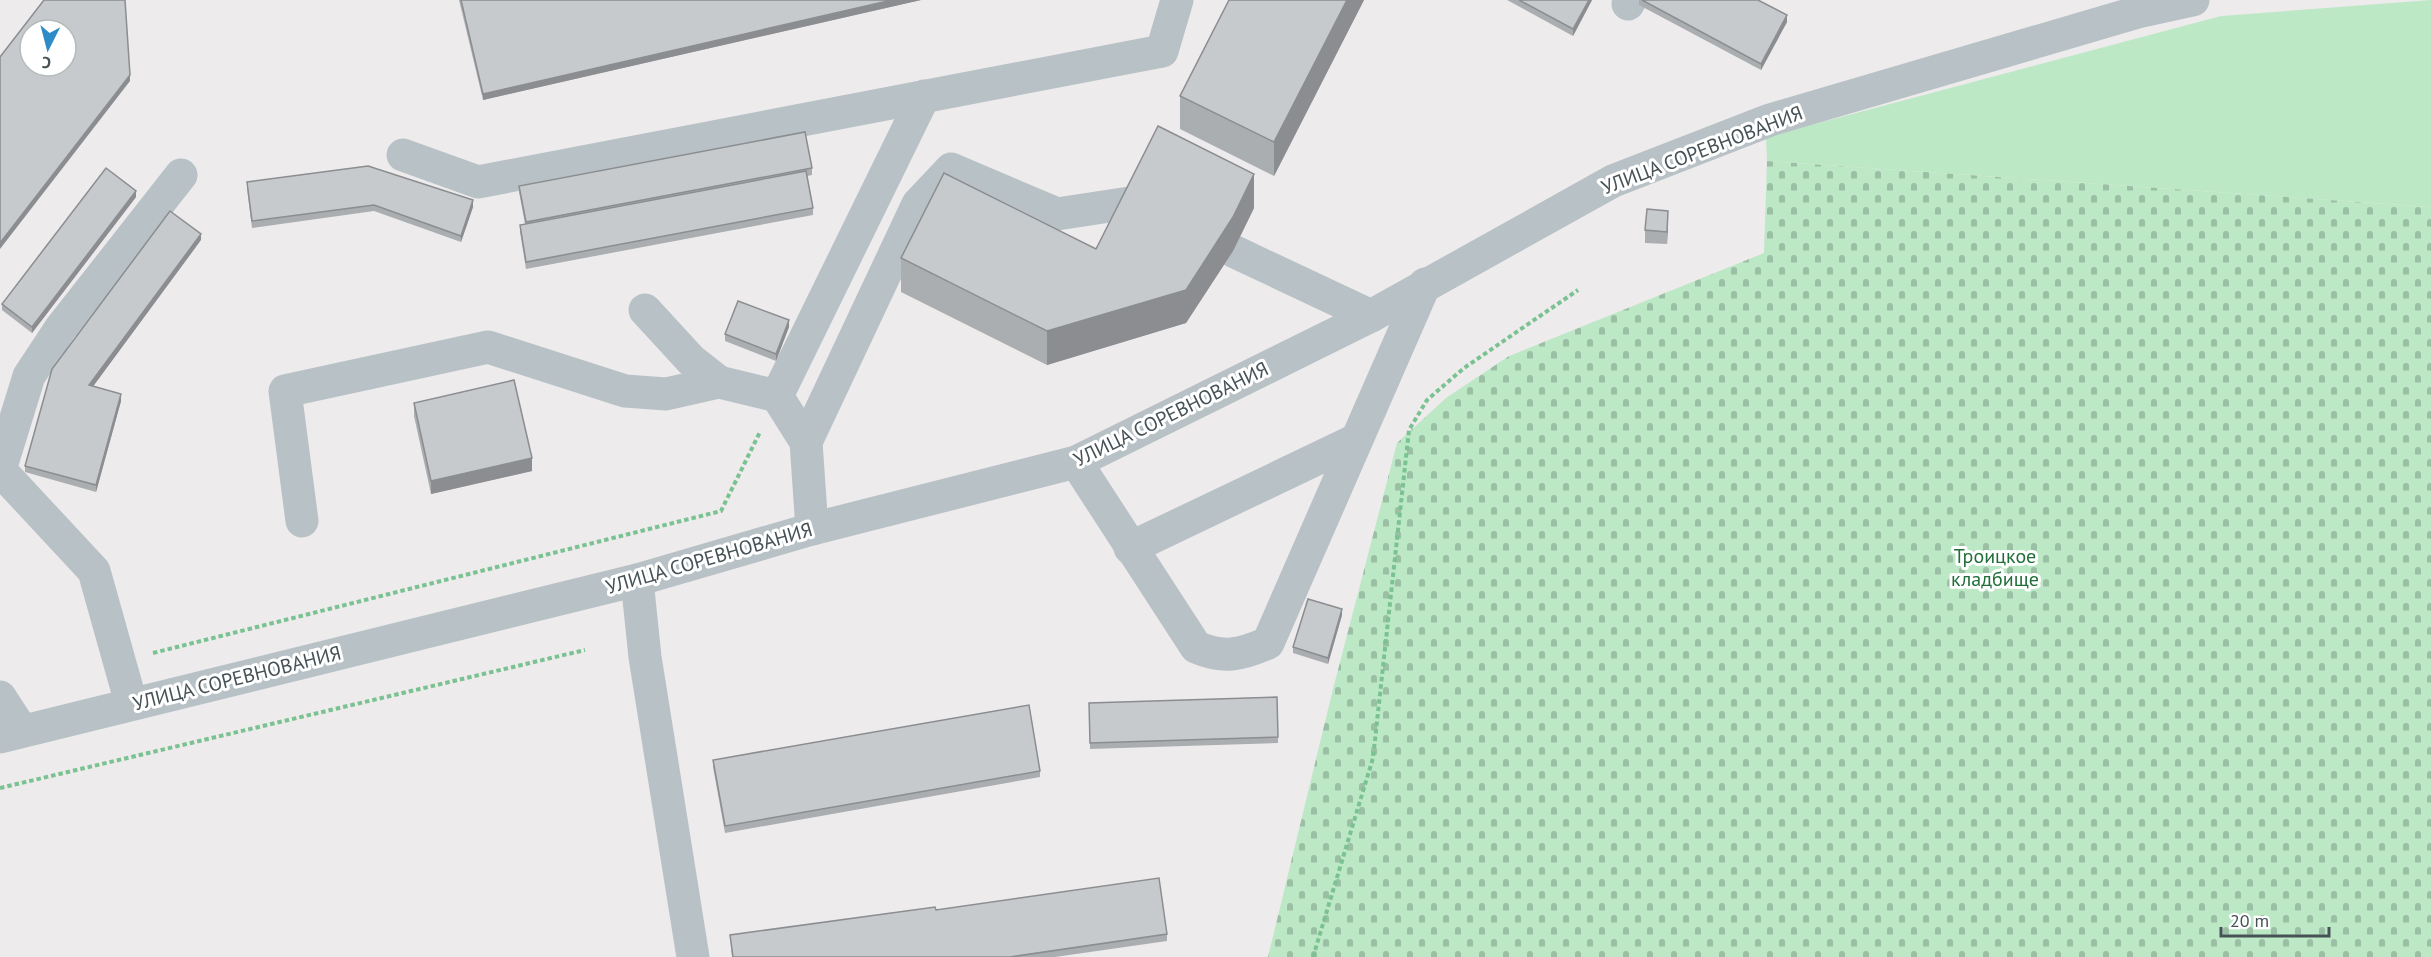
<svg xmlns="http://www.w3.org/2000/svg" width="2431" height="957" font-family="'PT Sans',sans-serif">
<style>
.green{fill:#bde8c6}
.cemetery{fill:url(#cemetery-stones)}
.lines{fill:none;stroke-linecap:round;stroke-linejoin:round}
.path{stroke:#7ac291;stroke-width:4;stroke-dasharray:4.5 3;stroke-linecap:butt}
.minor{stroke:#b8c2c6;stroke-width:33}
.wall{fill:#aaaeb0}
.shaded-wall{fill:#8b8d90}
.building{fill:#c6cacd;stroke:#8b8d90;stroke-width:1.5;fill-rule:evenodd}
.labels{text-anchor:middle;stroke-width:6;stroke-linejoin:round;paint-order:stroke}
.street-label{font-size:20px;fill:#465256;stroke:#fff}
.park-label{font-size:20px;fill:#206e39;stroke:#fff}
</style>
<defs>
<pattern id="cemetery-stones" width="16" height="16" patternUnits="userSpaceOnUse" patternTransform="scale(1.5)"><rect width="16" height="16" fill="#bde8c6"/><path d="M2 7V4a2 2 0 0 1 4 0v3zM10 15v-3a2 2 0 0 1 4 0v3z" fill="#9bbfa4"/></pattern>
</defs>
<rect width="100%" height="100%" fill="#eeebec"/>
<polygon class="green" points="2431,0 2431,207 1767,161 1766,137 2221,16"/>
<polygon class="cemetery" points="1767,161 2431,207 2431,957 1268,957 1333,689 1397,443 1446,398 1509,356 1764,253"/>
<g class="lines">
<g class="path">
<polyline points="153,653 721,511 760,432"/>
<polyline points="0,788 585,650"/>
<polyline points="1313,957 1373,758 1409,430 1427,400 1464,368 1578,290"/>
</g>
<g class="minor">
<polyline points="1628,4 1630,0"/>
<polyline points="403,155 478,182 1162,51 1177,0"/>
<polyline points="1233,251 1371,316"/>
<polyline points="645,310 691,360 719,382"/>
<polyline points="806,442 918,204 951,169 1057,214 1136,202"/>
<path d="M 1076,462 L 1196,647 C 1224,659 1240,655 1268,643 L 1425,284"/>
<polyline points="302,521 285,391 488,347 625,391 666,394 719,382 777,396"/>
<polyline points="812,529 806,442 777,396 924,96"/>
<polyline points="1130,548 1354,441"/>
<polyline points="637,580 645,657 693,957"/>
<polyline points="0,697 22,731"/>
<polyline points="131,703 94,571 0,470 29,376 60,329 181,175"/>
<polyline points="0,737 637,580 812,529 1076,462 1371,316 1613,181 1770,120 2138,12 2193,0"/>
</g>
</g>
<g class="wall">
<polygon points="459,0 921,0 483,100"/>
<polygon points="1229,0 1364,0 1274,176 1180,129 1180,96"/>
<polygon points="1507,0 1592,0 1573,36"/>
<polygon points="1639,0 1758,0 1787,22 1761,70 1639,5"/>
<polygon points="812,168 812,175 807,176 813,208 813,215 526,269 520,232 520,225 525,224 519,192 519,186"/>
<polygon points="247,182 473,207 461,242 374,211 252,228 247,189"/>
<polygon points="136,197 32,333 2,310 2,304"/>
<polygon points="1254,208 1233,251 1186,323 1047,365 901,292 901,258 1096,249"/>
<polygon points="1668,224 1667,244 1645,243 1645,230"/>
<polygon points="201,240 93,386 121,401 96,492 25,472 25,466"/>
<polygon points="789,327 776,361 725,341 725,334"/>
<polygon points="414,403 532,471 431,494 414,416"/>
<polygon points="1342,615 1328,664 1293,653 1293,647"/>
<polygon points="1277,697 1278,743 1090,749 1089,703"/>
<polygon points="713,760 1040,771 1040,777 725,833 713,767"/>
<polygon points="936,910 1167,934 1167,941 1055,957 732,957 730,935"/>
</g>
<g class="shaded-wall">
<polygon points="892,0 921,0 483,100 483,94"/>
<polygon points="1347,0 1364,0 1274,176 1274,142"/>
<polygon points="1589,0 1592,0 1573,36 1573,29"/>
<polygon points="1787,15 1787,22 1761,70 1761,64"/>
<polygon points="130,75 130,81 0,249 0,243"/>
<polygon points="1254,174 1254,208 1233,251 1186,323 1047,365 1047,331"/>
<polygon points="136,191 136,197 32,333 32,327"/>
<polygon points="473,200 473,207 461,242 461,236"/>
<polygon points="1668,211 1668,224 1667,244 1667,232"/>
<polygon points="201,234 201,240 89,392 89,385"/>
<polygon points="789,320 789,327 776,361 776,354"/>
<polygon points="121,394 121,401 96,492 96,485"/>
<polygon points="532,458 532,471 431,494 431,481"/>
<polygon points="1342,609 1342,615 1328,664 1328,658"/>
</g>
<g class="building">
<path d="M 44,0 L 125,0 L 130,75 L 0,243 L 0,57 ZM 30,30 L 66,30 L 66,66 L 30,66 Z"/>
<polygon points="461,0 892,0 483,94"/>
<polygon points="1229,0 1347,0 1274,142 1180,96"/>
<polygon points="1519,0 1589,0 1573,29"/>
<polygon points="1642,0 1758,0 1787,15 1761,64"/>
<polygon points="1158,126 1254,174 1233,217 1186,290 1047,331 901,258 944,173 1096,249"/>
<polygon points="805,132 812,168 526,222 519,186"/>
<polygon points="368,166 473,200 461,236 374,205 252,221 247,182"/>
<polygon points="106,168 136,191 32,327 2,304"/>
<polygon points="806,171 813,208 526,262 520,225"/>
<polygon points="1647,209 1668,211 1667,232 1645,230"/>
<polygon points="170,211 201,234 89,385 121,394 96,485 25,466 52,369"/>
<polygon points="738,301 789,320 776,354 725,334"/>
<polygon points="514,380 532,458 431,481 414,403"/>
<polygon points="1308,599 1342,609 1328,658 1293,647"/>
<polygon points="1277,697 1278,737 1090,743 1089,703"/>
<polygon points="1029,705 1040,771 725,826 713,760"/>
<polygon points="1159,878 1167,934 1010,957 733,957 730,935 935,907 936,910"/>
</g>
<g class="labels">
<g class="street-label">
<text transform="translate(1702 150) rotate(-21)" y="7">УЛИЦА СОРЕВНОВАНИЯ</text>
<text transform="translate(1171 414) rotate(-26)" y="7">УЛИЦА СОРЕВНОВАНИЯ</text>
<text transform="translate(709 558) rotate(-16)" y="7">УЛИЦА СОРЕВНОВАНИЯ</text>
<text transform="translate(237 678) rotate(-14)" y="7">УЛИЦА СОРЕВНОВАНИЯ</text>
</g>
<g class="park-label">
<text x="1995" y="563">Троицкое<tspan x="1995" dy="23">кладбище</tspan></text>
</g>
</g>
<g transform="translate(48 48) rotate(186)"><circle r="28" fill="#ffffff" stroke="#b5babb" stroke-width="1.5"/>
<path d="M0-4.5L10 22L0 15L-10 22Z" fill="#2d8cc7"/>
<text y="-9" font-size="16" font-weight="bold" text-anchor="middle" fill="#465256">С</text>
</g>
<path d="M2221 927v9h108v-9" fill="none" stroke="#465256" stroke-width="3"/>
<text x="2230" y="927" font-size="18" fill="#465256" stroke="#ffffff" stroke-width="4.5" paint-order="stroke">20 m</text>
</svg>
